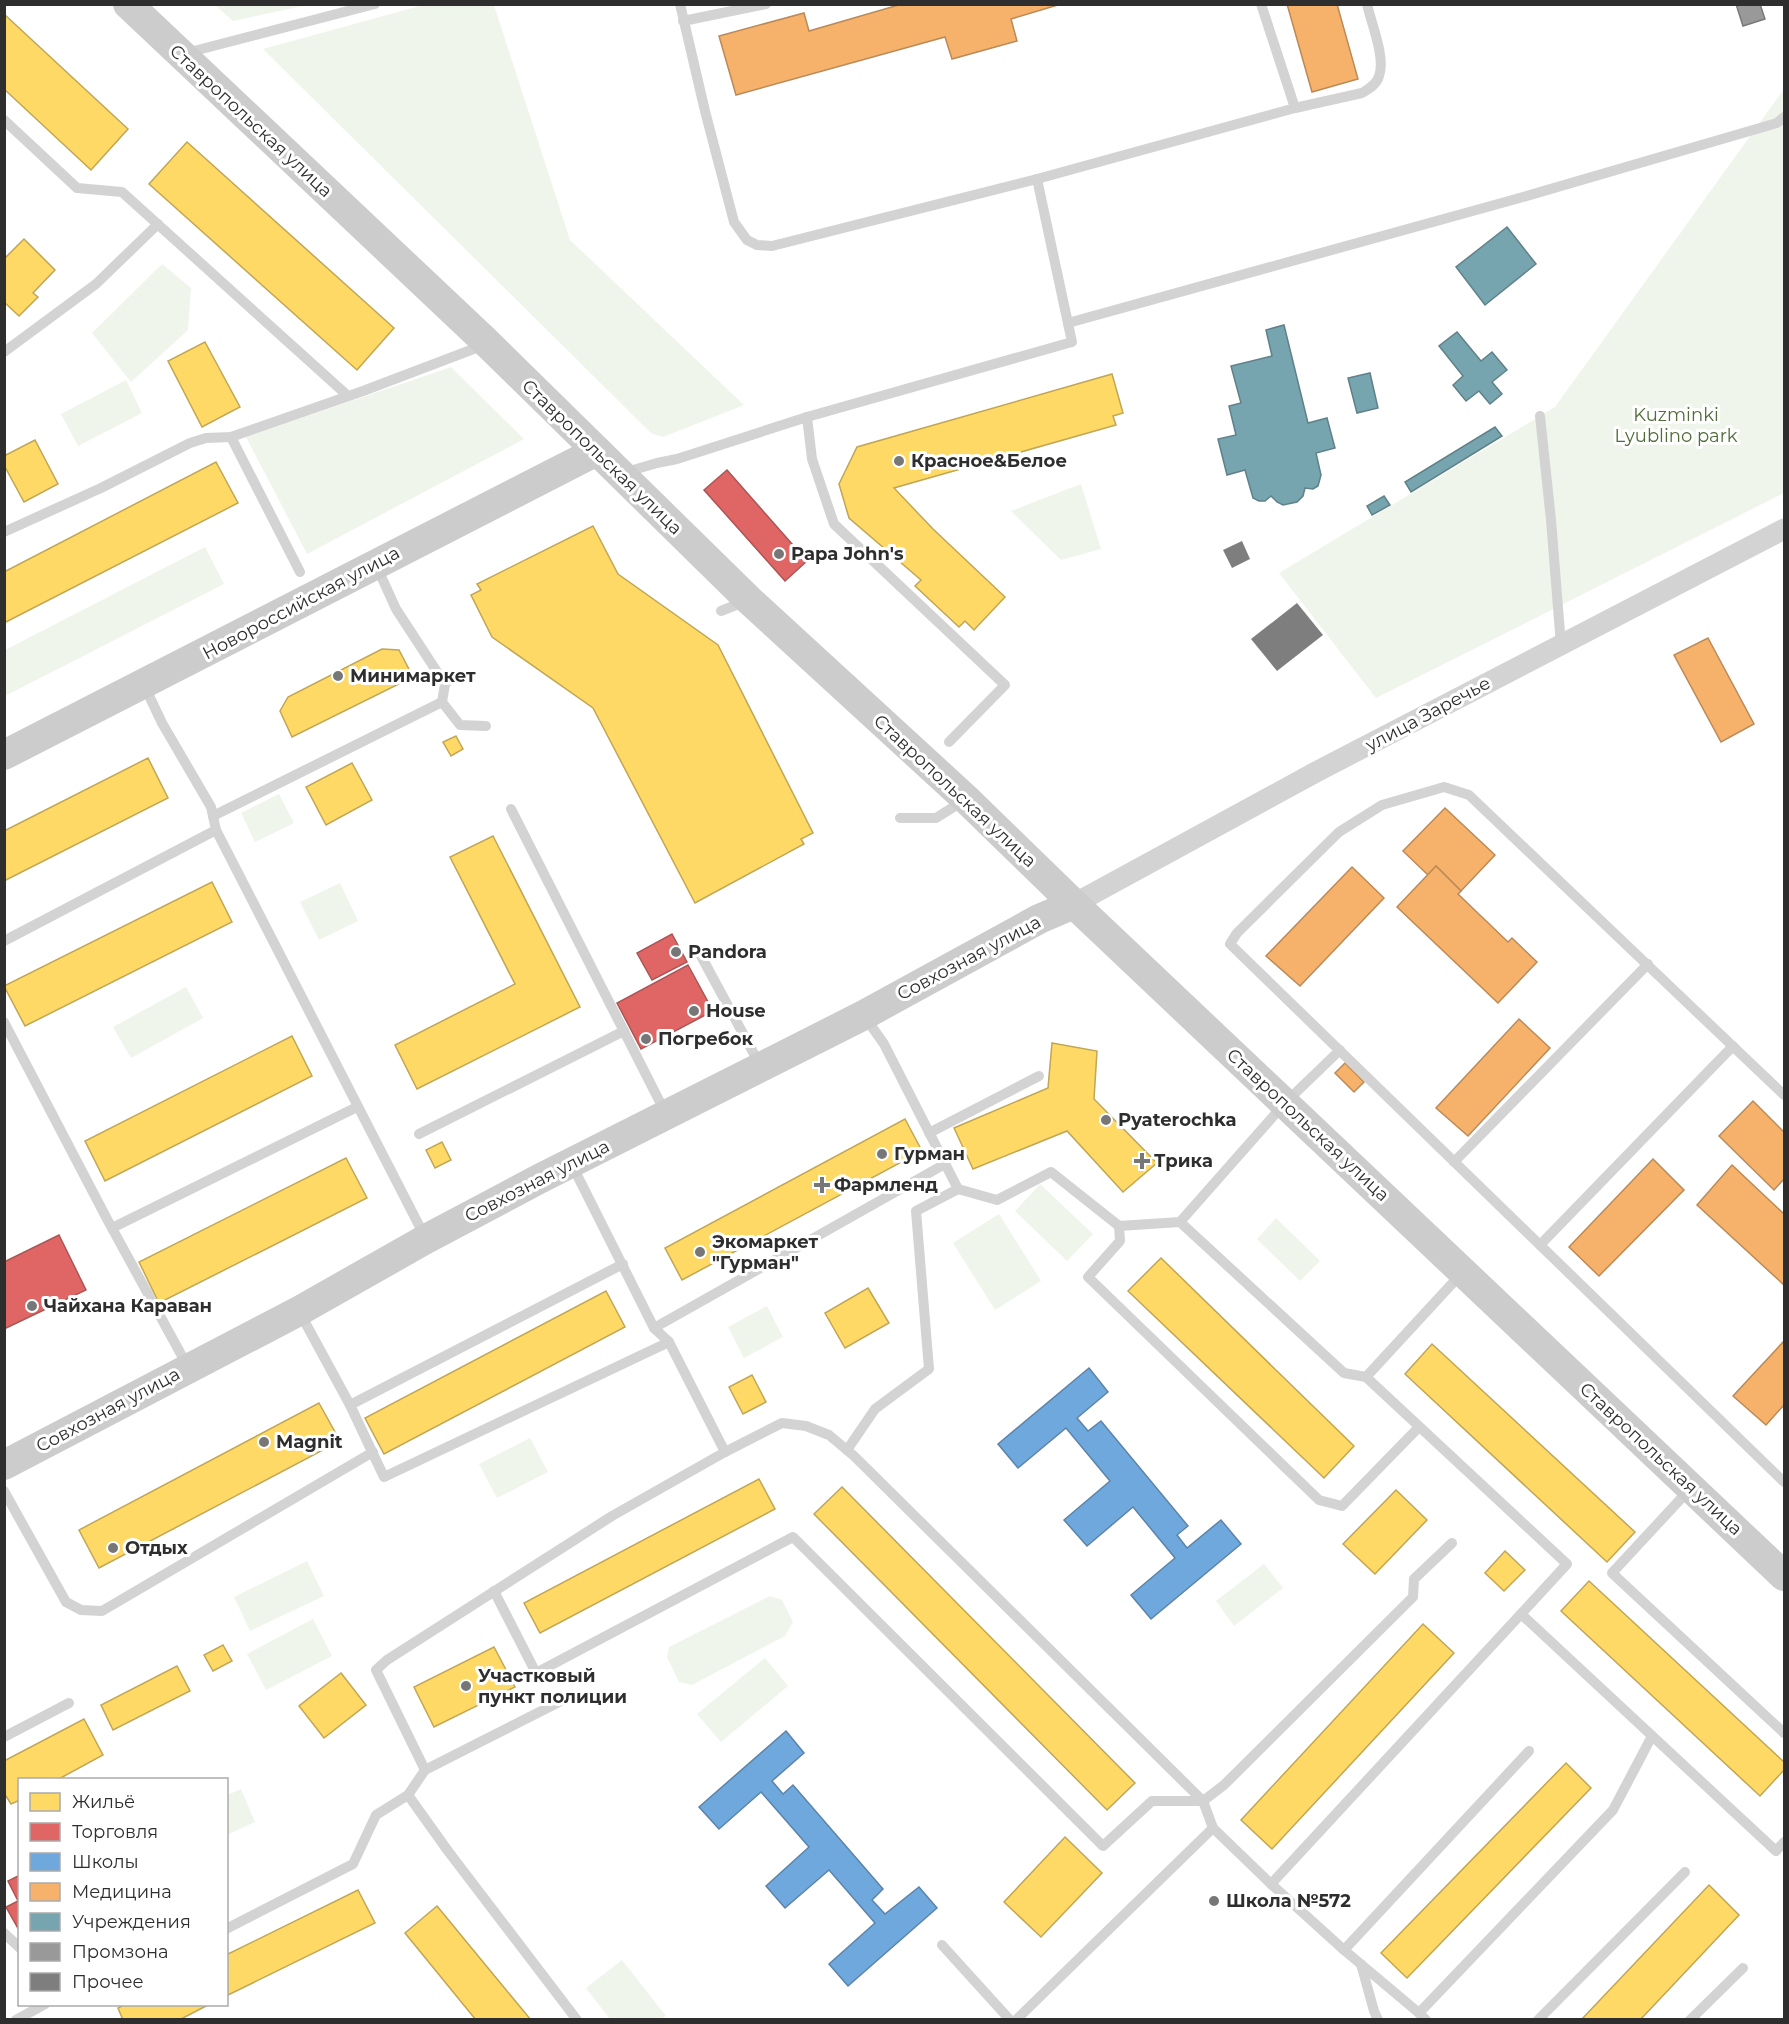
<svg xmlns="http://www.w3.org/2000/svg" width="1789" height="2024" font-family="Montserrat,sans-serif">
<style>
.green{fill:#f0f5eb}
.homes{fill:#ffd966;stroke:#c0a655;stroke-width:1.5}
.shops{fill:#e06666;stroke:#ab5555;stroke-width:1.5}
.schools{fill:#6fa8dc;stroke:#5c83a8;stroke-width:1.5}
.health{fill:#f6b26b;stroke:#ba8a59;stroke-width:1.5}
.public{fill:#76a5af;stroke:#608188;stroke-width:1.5}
.industry{fill:#999;stroke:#797979;stroke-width:1.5}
.building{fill:#7e7e7e}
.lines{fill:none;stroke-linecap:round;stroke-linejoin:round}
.lane{stroke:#d3d3d3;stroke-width:10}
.street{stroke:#d3d3d3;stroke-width:21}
.secondary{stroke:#ccc;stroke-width:30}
.poi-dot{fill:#777;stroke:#fff;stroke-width:2}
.labels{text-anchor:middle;stroke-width:6;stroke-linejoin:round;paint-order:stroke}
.street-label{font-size:18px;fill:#2e2e2e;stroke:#fff}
.park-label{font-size:18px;fill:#506c39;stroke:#fff}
.poi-label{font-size:18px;font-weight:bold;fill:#2e2e2e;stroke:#fff;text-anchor:start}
</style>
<rect width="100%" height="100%" fill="#fff"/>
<g class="green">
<polygon points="427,4 494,5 570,240 744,405 663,437 651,433 263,49"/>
<polygon points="215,5 307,5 233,21"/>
<polygon points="1784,89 1784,493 1376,698 1279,573 1555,407"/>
<polygon points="162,264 191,288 188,330 131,382 92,333"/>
<polygon points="451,367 524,439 307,554 246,437"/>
<polygon points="126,380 142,413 78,446 61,414"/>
<polygon points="1081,484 1101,549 1061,560 1011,511"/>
<polygon points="205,547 224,584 5,696 5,650"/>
<polygon points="279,794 294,823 255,842 241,813"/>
<polygon points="340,883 358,921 319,940 300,902"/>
<polygon points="186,987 203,1018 131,1058 113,1027"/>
<polygon points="1040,1184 1093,1234 1067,1261 1015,1211"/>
<polygon points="999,1214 1041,1281 995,1310 953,1243"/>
<polygon points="1276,1218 1320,1261 1300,1281 1257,1239"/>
<polygon points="767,1306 783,1337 744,1358 728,1327"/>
<polygon points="530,1438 548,1472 497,1498 479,1464"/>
<polygon points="307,1561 324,1596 250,1631 234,1597"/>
<polygon points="1264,1564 1283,1588 1234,1626 1216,1601"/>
<polygon points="770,1596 782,1600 793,1622 785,1636 692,1685 679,1682 667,1657 669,1647"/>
<polygon points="313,1619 332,1656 266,1690 247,1654"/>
<polygon points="765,1658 788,1686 721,1742 697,1714"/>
<polygon points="241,1789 255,1822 227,1835 227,1795"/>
<polygon points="622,1960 666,2016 661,2019 610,2019 586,1988"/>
</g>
<g class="homes">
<polygon points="4,14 128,129 91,170 4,89"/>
<polygon points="187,142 394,328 357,370 149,184"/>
<polygon points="24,239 55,270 33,293 38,297 19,316 4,302 4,259"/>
<polygon points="205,342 240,407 202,427 168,361"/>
<polygon points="1112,374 1123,413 1113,416 1116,425 894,488 933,529 1005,597 974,630 965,621 959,627 915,586 921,580 849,518 839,484 857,447"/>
<polygon points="35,440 58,484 24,502 4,465 4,456"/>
<polygon points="216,462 238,503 4,623 4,572"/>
<polygon points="593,526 618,574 718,645 813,833 801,839 804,844 695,903 593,708 492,637 471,595 481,590 477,584"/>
<polygon points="382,649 399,650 413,677 292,737 280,711 288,697"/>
<polygon points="456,736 463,749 451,756 443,742"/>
<polygon points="148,758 168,798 4,881 4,831"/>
<polygon points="352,763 372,800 326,825 306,787"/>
<polygon points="493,836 580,1007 417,1089 395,1045 515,984 450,857"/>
<polygon points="212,882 232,922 25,1026 4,986"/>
<polygon points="292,1036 312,1076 105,1181 85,1141"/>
<polygon points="1052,1043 1097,1051 1094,1099 1157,1163 1123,1192 1067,1131 973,1169 954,1128 1048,1088"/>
<polygon points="905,1119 922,1151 682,1280 665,1248"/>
<polygon points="442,1142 451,1160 435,1168 426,1150"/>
<polygon points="346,1158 367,1198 159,1303 139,1262"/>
<polygon points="1161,1258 1354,1446 1324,1478 1128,1291"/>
<polygon points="868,1288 889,1323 845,1348 825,1313"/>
<polygon points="606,1291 625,1327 384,1454 365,1418"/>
<polygon points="1432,1344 1635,1532 1607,1562 1405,1374"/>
<polygon points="752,1375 766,1402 743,1414 729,1387"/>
<polygon points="319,1403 340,1441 99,1568 79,1530"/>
<polygon points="759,1479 775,1509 540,1633 524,1603"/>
<polygon points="842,1487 1135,1783 1107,1810 814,1514"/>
<polygon points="1396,1490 1427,1520 1375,1574 1343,1544"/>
<polygon points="1505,1551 1525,1570 1504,1591 1485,1573"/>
<polygon points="1589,1581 1784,1762 1784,1770 1760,1796 1561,1611"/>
<polygon points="1423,1624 1454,1653 1272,1849 1241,1820"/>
<polygon points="223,1645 232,1661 213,1671 204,1655"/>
<polygon points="494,1647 515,1687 434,1727 414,1687"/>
<polygon points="177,1666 190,1691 113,1730 101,1705"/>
<polygon points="341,1673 366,1705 324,1738 299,1706"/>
<polygon points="84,1719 103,1755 57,1780 20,1780 20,1800 11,1804 4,1793 4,1761"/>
<polygon points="1566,1763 1591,1788 1407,1978 1381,1953"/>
<polygon points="1065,1837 1102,1873 1041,1937 1004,1902"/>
<polygon points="1709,1885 1739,1915 1640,2020 1581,2020"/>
<polygon points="358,1890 375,1923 226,1996 226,1955"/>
<polygon points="437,1906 502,1985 531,2020 476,2020 405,1933"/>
<polygon points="126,2004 210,2004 179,2020 123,2020 118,2008"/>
</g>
<g class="shops">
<polygon points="727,470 807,561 785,581 704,490"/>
<polygon points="672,934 687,962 652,980 637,953"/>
<polygon points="688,965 713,1011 641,1049 617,1003"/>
<polygon points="59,1235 86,1290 4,1329 4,1262"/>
<polygon points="20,1875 20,1932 6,1907 18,1901 8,1881"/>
</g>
<g class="schools">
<polygon points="1089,1368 1108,1392 1077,1418 1088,1431 1101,1421 1188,1526 1177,1535 1187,1548 1221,1520 1241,1544 1151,1619 1131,1595 1175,1558 1133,1507 1087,1546 1064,1520 1110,1481 1066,1428 1018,1468 998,1444"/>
<polygon points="786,1731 804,1753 772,1781 783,1794 793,1785 883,1889 872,1900 885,1914 919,1887 937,1908 848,1986 829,1964 875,1923 829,1870 785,1908 766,1886 809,1847 761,1792 719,1829 699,1807"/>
</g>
<g class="health">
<polygon points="902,4 1061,4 1011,19 1017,41 952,59 945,37 736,95 719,36 804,13 809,31"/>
<polygon points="1287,4 1337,4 1358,79 1312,92"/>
<polygon points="1708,638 1754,724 1721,742 1674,655"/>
<polygon points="1445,808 1495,855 1461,891 1436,866 1428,875 1403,851"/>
<polygon points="1436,866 1461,891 1458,894 1508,942 1512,938 1537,962 1498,1003 1397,907"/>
<polygon points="1352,867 1384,898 1300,986 1266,956"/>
<polygon points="1519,1019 1550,1048 1468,1136 1436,1108"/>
<polygon points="1345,1063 1364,1082 1354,1092 1335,1073"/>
<polygon points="1753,1101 1784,1132 1784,1179 1774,1190 1719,1136"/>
<polygon points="1653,1159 1684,1190 1599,1276 1569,1247"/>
<polygon points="1732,1165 1784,1214 1784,1285 1697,1205"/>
<polygon points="1784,1341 1784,1405 1766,1425 1733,1396"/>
</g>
<g class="public">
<polygon points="1507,227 1536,264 1485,305 1456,267"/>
<polygon points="1284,325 1308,423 1327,418 1335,448 1316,453 1321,475 1318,486 1313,489 1305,488 1303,496 1297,502 1283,505 1277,502 1271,496 1265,501 1259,501 1253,498 1245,470 1227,475 1218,439 1236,435 1229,406 1241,403 1231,366 1272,356 1266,330"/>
<polygon points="1457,332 1481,361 1492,352 1507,370 1492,382 1502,394 1490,404 1479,391 1466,401 1453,385 1463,376 1439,346"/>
<polygon points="1370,373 1378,408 1357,413 1348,378"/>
<polygon points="1495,427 1502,436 1411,492 1405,482"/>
<polygon points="1384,496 1390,505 1372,515 1367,506"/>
</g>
<polygon class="industry" points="1736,4 1760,4 1765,19 1743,26"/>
<g class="building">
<polygon points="1242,541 1250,559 1232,568 1223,550"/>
<polygon points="1297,603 1323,635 1277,671 1251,639"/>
</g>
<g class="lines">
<g class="lane">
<path d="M 680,4 L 705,111 L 734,222 L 747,240 L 757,245 L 772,246 L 1037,179 L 1295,108 L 1362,93 C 1369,89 1377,84 1379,76 C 1386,58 1371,23 1367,4"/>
<polyline points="1261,4 1295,108"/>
<polyline points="683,21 766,4"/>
<polyline points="186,53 375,4"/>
<polyline points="4,120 77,188 122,192 348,396"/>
<polyline points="1068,323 1516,199 1777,123 1784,117"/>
<polyline points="4,352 96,284 158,224"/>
<polyline points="1540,416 1551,520 1561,645"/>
<polyline points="807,417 812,459 834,524 1005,685 949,742"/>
<polyline points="231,437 300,572"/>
<polyline points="623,473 657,463 677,459 807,417 1072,342 1037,179"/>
<polyline points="4,532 101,488 190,443 206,438 231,437 363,391 484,345"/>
<polyline points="376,565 396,609 445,684"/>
<polyline points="721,611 746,601"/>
<polyline points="453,677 445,684 442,702 460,725 486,726"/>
<polyline points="144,685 162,723 211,807 216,830 425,1237"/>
<polyline points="511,809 666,1114"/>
<polyline points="213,816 442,702"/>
<polyline points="900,818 936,818 963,801"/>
<polyline points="4,941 216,830"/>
<polyline points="700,954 760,1065"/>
<polyline points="4,1022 107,1219 188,1367"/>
<polyline points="1784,1095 1469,795 1444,787 1382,805 1339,832 1237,933 1230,944 1784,1482"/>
<polyline points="929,1133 1039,1076"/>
<polyline points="419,1134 624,1031"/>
<polyline points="1454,1162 1648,964"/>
<polyline points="572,1165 654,1328 669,1342"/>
<polyline points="958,1189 997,1200 1051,1172 1119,1226 1180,1222 1285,1103 1340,1050"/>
<polyline points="1180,1222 1344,1373 1366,1377"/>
<polyline points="1119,1226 1120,1241 1088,1277 1319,1500 1342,1506 1419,1427"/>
<polyline points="112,1228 357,1107"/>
<polyline points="1540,1245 1733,1046"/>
<polyline points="1461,1274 1366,1377 1567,1564 1521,1614 1776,1851 1784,1842"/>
<polyline points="300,1313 350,1405"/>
<polyline points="654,1328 945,1164"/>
<polyline points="847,1450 875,1409 929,1369 916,1211 958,1189 884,1044 865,1017"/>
<polyline points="725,1452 782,1423 806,1426 829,1435 854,1456 1203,1801 1213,1828 1271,1884 1344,1950 1419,2013"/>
<polyline points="1689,1490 1612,1573 1784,1733"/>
<polyline points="4,1491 66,1602 81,1610 102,1611 373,1452"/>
<polyline points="494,1591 536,1673 793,1537 1103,1846 1152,1801 1203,1801 1224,1785 1413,1597 1414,1579 1452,1543"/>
<polyline points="571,1696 425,1770 376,1670 387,1660 612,1516 725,1452 669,1342 384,1477 350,1405 623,1264"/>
<polyline points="4,1737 69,1703"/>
<polyline points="425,1770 408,1795 448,1851 577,2020"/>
<polyline points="1271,1884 1521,1614"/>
<polyline points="226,1929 353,1864 376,1815 408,1795"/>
<polyline points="4,1933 20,1948"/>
<polyline points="942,1945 1010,2020"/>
<polyline points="1344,1950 1529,1751"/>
<polyline points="1361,1964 1374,2011 1378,2020"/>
<polyline points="16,2020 45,2004"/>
<polyline points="1016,2020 1213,1828"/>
<polyline points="1426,2020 1419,2013 1613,1810 1652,1736"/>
<polyline points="1538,2020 1685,1872"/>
<polyline points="1690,2020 1743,1968"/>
</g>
<polyline class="street" points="1074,904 1316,772 1784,529"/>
<g class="secondary">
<polyline points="128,4 484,340 749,600 966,799 1074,904 1784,1576"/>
<polyline points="4,755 597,451"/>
<polyline points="4,1465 299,1311 426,1239 539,1179 864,1015 1039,919 1074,904"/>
</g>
</g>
<g class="poi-dot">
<circle cx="899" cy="461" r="6"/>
<circle cx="779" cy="554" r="6"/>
<circle cx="338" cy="676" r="6"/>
<circle cx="676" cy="952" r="6"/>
<circle cx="694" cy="1011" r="6"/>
<circle cx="646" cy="1039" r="6"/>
<circle cx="1106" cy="1120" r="6"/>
<circle cx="882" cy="1154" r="6"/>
<path d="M1139 1152h6v6h6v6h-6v6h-6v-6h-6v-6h6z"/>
<path d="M819 1176h6v6h6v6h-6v6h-6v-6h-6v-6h6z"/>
<circle cx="700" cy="1252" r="6"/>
<circle cx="32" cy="1306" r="6"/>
<circle cx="264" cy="1442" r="6"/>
<circle cx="113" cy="1548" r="6"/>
<circle cx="466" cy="1686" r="6"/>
<circle cx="1214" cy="1901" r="6"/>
</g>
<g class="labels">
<g class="street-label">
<text transform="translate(251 121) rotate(43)" y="6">Ставропольская улица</text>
<text transform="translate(602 457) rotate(44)" y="6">Ставропольская улица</text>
<text transform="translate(301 603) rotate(-28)" y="6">Новороссийская улица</text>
<text transform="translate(1428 714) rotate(-28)" y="6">улица Заречье</text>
<text transform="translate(955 791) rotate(43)" y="6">Ставропольская улица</text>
<text transform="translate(969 958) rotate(-28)" y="6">Совхозная улица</text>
<text transform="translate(1308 1125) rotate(43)" y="6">Ставропольская улица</text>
<text transform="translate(537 1181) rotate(-27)" y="6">Совхозная улица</text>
<text transform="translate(108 1410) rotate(-28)" y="6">Совхозная улица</text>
<text transform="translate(1661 1459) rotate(43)" y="6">Ставропольская улица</text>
</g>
<g class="park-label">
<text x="1676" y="421">Kuzminki<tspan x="1676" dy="21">Lyublino park</tspan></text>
</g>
<g class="poi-label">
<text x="911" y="467">Красное&amp;Белое</text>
<text x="791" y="560">Papa John's</text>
<text x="350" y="682">Минимаркет</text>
<text x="688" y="958">Pandora</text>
<text x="706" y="1017">House</text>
<text x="658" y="1045">Погребок</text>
<text x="1118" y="1126">Pyaterochka</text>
<text x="894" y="1160">Гурман</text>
<text x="1154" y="1167">Трика</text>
<text x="834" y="1191">Фармленд</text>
<text x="712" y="1248">Экомаркет<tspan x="712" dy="21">"Гурман"</tspan></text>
<text x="44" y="1312">Чайхана Караван</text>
<text x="276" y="1448">Magnit</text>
<text x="125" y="1554">Отдых</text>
<text x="478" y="1682">Участковый<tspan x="478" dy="21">пункт полиции</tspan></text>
<text x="1226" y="1907">Школа №572</text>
</g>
</g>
<rect width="1789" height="2024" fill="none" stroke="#2e2e2e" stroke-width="12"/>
<rect x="18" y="1778" width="210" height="228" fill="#ffffff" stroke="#ababab" stroke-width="1.5"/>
<rect x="30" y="1793" width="30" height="18" fill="#ffd966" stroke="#ababab" stroke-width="1.5"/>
<text x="72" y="1808" font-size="18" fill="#2e2e2e">Жильё</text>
<rect x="30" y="1823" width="30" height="18" fill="#e06666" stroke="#ababab" stroke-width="1.5"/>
<text x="72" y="1838" font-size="18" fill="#2e2e2e">Торговля</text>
<rect x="30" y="1853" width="30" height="18" fill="#6fa8dc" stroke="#ababab" stroke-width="1.5"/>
<text x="72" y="1868" font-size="18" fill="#2e2e2e">Школы</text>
<rect x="30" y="1883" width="30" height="18" fill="#f6b26b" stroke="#ababab" stroke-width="1.5"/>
<text x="72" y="1898" font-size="18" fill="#2e2e2e">Медицина</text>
<rect x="30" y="1913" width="30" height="18" fill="#76a5af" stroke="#ababab" stroke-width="1.5"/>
<text x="72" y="1928" font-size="18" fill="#2e2e2e">Учреждения</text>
<rect x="30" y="1943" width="30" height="18" fill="#999999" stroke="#ababab" stroke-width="1.5"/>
<text x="72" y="1958" font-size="18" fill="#2e2e2e">Промзона</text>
<rect x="30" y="1973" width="30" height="18" fill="#7e7e7e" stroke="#ababab" stroke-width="1.5"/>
<text x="72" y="1988" font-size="18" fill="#2e2e2e">Прочее</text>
</svg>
